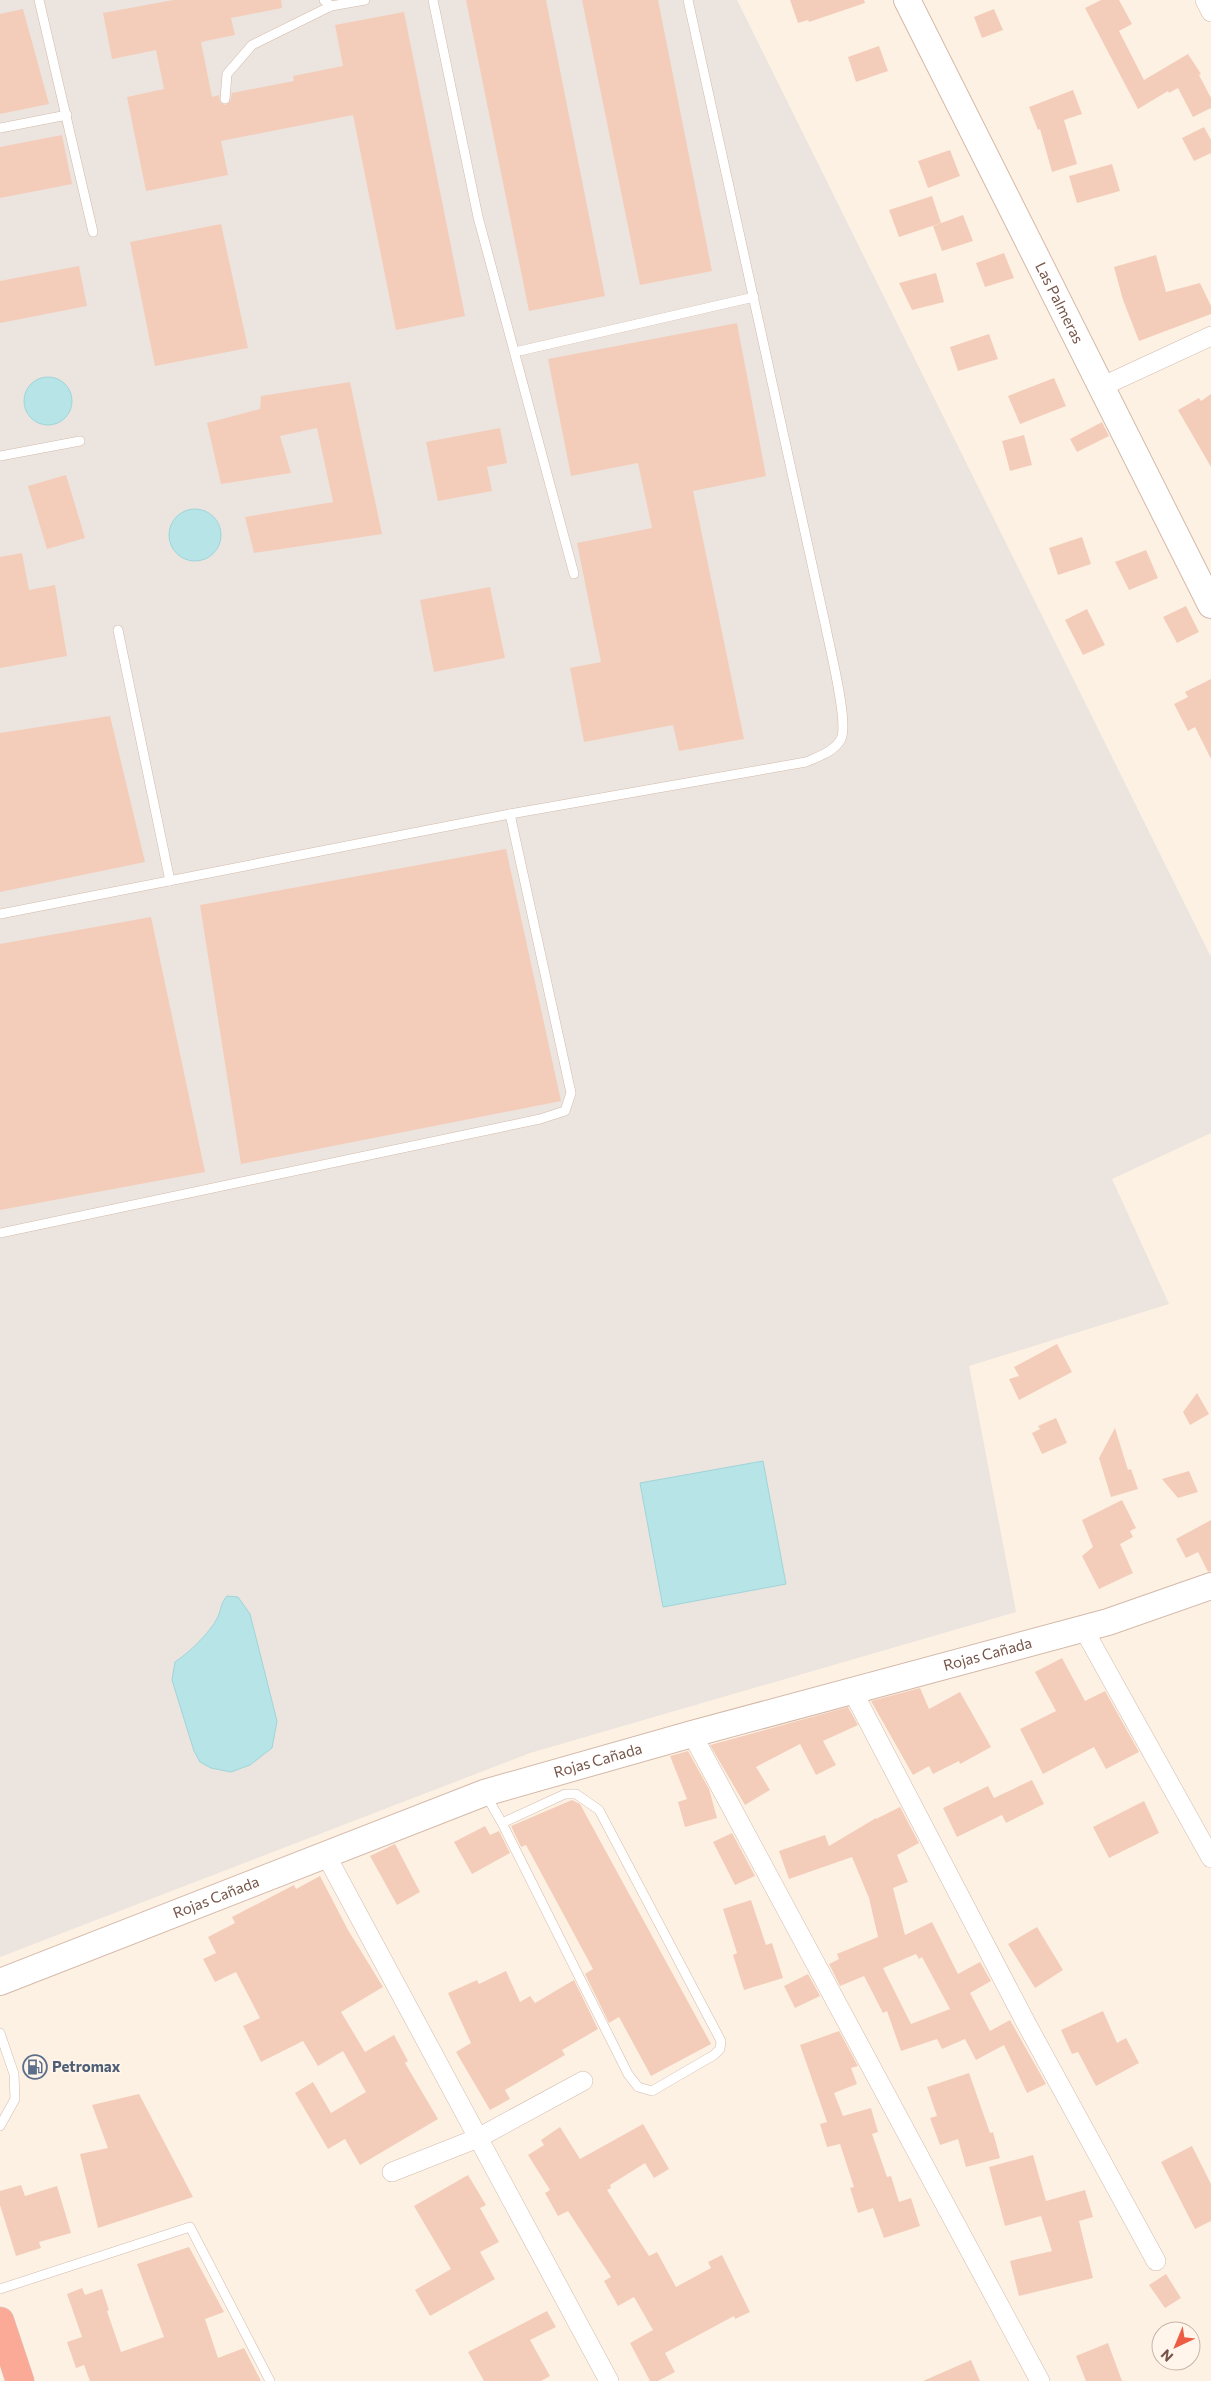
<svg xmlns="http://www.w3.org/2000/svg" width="1211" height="2381" font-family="Commissioner,sans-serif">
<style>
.industrial{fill:#ece4de}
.water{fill:#b7e4e7;stroke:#9dd5da}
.building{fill:#f4cdba;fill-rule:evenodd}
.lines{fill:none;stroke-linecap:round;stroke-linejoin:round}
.lane-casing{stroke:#d1baac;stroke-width:10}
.street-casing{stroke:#d1baac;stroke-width:20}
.secondary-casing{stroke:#d4b9a9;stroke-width:28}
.highway-casing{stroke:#d9cfcc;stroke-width:29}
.lane{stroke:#fff;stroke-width:9}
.street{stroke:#fff;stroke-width:19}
.secondary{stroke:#fff;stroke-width:26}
.highway{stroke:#faaa97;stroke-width:28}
.labels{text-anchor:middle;stroke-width:4;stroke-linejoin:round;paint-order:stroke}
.street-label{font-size:15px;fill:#765548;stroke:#fff5ea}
.service-label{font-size:15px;font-weight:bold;fill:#4e5e75;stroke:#fff5ea;text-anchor:start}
</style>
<rect width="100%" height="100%" fill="#fdf1e3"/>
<polygon class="industrial" points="0,0 737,0 1211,957 1211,1133 1112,1179 1169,1304 969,1366 1016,1612 530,1753 0,1957"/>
<g class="water">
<circle cx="48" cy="401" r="24"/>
<circle cx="195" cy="535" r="26"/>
<polygon points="763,1461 786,1584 663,1607 640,1483"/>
<path d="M 227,1596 L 238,1597 L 250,1614 L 277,1721 L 272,1748 L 250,1765 L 231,1772 L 211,1768 L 200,1762 L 194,1751 L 172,1680 L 175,1662 C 190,1652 213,1630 219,1614 C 222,1606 221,1603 227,1596 Z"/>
</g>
<g class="building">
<polygon points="173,0 281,0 282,8 231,18 235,35 201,42 212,97 219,95 220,102 225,105 230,102 232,93 294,81 293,76 343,66 335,25 404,12 465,316 396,330 353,115 221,141 228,175 146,191 127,97 164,89 156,50 112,59 103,13"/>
<polygon points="466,0 546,0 605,296 529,311"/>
<polygon points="582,0 658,0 712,271 640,285"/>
<polygon points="790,0 864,0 865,3 809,22 808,20 798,23"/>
<polygon points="1101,0 1119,0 1132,24 1119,31 1144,80 1188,54 1201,74 1199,75 1211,98 1211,108 1193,117 1178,88 1169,93 1168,91 1138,109 1085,8"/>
<polygon points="23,9 49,104 0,114 0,14"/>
<polygon points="994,9 1003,30 982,38 974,17"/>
<polygon points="879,46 888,71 856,82 848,57"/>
<polygon points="1073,90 1082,114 1064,120 1077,164 1052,172 1040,129 1038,130 1029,107"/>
<polygon points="1204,127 1211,140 1211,153 1194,161 1182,138"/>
<polygon points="62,135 72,184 0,198 0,147"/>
<polygon points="950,150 960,176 928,188 918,161"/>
<polygon points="1112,164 1120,191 1077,203 1069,176"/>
<polygon points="932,196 941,223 899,237 889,210"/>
<polygon points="963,215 973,241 942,251 933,226"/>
<polygon points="221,224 248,348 155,366 130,242"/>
<polygon points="1004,253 1014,278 985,287 976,263"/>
<polygon points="1156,255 1166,292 1200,283 1211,306 1211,314 1139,341 1123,300 1114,267"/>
<polygon points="79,266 87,306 0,323 0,281"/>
<polygon points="936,273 944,302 912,310 899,283"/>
<polygon points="737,323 766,476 693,491 744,739 679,751 673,725 584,742 570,668 601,662 577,543 652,528 638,463 571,476 548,359"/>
<polygon points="989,334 998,359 958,371 950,347"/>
<polygon points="1054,378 1066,406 1020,424 1008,396"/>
<polygon points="350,382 382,534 254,553 245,517 333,502 317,428 280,436 291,473 221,484 207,423 260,409 261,396"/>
<polygon points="1211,394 1211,467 1178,410 1199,398 1201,401"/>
<polygon points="1102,422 1109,436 1077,452 1070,439"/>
<polygon points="500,428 507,463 487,467 492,491 438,501 426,442"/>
<polygon points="1024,435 1032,465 1010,471 1002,441"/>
<polygon points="66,475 85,538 47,549 28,486"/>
<polygon points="1082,537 1091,564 1058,575 1049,548"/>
<polygon points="1146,550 1158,578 1129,590 1115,562"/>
<polygon points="22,553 29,590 55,585 67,656 0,668 0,557"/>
<polygon points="490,587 505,658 434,672 420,600"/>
<polygon points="1186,606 1199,632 1177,643 1163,617"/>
<polygon points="1087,609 1105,645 1083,655 1065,620"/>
<polygon points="1211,679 1211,759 1195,727 1188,731 1174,704 1188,697 1185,692"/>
<polygon points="110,716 145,862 0,892 0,733"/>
<polygon points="506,849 561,1101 241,1164 200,905"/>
<polygon points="151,917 205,1172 0,1210 0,944"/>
<polygon points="1057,1344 1072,1372 1019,1400 1009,1379 1019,1376 1014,1367"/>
<polygon points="1197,1393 1209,1414 1190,1425 1183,1412"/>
<polygon points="1056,1418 1067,1443 1042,1454 1032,1433 1040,1429 1038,1426"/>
<polygon points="1115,1428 1128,1470 1131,1469 1138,1489 1111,1497 1099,1458"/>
<polygon points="1189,1471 1198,1492 1178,1498 1162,1479"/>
<polygon points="1122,1500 1136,1528 1130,1531 1133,1537 1120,1544 1133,1573 1099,1589 1082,1556 1093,1547 1082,1520"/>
<polygon points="1211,1520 1211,1571 1208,1572 1198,1552 1186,1558 1176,1539"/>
<polygon points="1062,1658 1085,1701 1105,1691 1139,1752 1106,1769 1094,1747 1043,1774 1020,1729 1056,1711 1035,1672"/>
<polygon points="920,1688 929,1709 960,1692 991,1747 960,1764 959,1761 933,1774 929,1766 913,1775 871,1701"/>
<polygon points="848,1707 858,1725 823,1741 836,1765 816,1775 800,1744 756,1767 770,1790 745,1805 710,1745"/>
<polygon points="688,1751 709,1789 717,1818 685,1827 678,1802 687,1799 670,1756"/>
<polygon points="1032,1780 1044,1804 1006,1823 1002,1815 957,1837 943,1808 988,1786 994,1798"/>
<polygon points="572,1800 580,1804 711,2044 651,2076 619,2017 609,2023 585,1974 593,1969 526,1845 521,1847 511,1826"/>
<polygon points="1144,1801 1159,1833 1109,1858 1093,1827"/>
<path d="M 900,1807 L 919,1843 L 897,1855 L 908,1882 L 893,1888 L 905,1935 L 932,1922 L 958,1974 L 980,1962 L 991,1981 L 970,1993 L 990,2031 L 1010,2020 L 1046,2084 L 1027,2093 L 1004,2045 L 976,2060 L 965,2039 L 942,2049 L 937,2039 L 901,2051 L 887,2011 L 883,2013 L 864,1976 L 840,1986 L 829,1964 L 839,1959 L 837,1954 L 878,1937 L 869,1898 L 852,1857 L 789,1879 L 779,1851 L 825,1835 L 829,1846 L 876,1818 L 876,1819 ZM 916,1954 L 919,1959 L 922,1957 L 950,2009 L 911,2024 L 883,1968 Z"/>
<polygon points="485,1826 490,1835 499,1831 510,1853 472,1874 454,1842"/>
<polygon points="732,1833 755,1876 735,1885 713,1842"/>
<polygon points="395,1844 420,1892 397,1905 370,1856"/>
<polygon points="320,1876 348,1930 383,1987 341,2012 365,2052 394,2035 408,2061 405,2063 438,2119 360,2165 345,2139 328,2149 295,2093 313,2082 331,2113 366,2092 343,2051 318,2066 303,2041 261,2062 243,2026 260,2018 236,1972 215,1982 203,1959 216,1953 208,1937 235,1923 232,1917 294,1885 296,1889"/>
<polygon points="751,1900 766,1945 772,1943 783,1978 744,1990 733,1955 737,1953 723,1909"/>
<polygon points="1037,1927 1063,1970 1035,1988 1008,1944"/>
<polygon points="506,1971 520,2002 530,1996 535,2003 574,1980 598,2029 562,2050 565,2055 505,2090 510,2099 490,2110 456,2052 471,2043 448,1993 477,1980 479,1984"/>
<polygon points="808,1974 820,1996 795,2008 784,1986"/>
<polygon points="1103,2011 1117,2043 1126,2038 1139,2063 1096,2086 1078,2052 1072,2054 1061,2030"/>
<polygon points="839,2031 858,2066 851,2068 857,2084 834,2093 843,2116 871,2108 878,2132 872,2134 887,2177 891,2176 899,2202 911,2198 920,2226 884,2238 873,2208 858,2213 850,2188 854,2187 840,2144 827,2147 820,2124 827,2122 800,2045"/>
<polygon points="969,2073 990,2133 993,2132 1000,2158 966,2167 958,2139 940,2145 930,2118 937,2116 927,2087"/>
<polygon points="139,2094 193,2197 98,2228 80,2154 108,2148 92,2105"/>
<polygon points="643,2124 669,2169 654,2178 645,2163 610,2185 611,2188 607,2190 649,2256 657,2252 676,2287 711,2268 708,2262 722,2255 750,2312 735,2319 734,2316 665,2353 675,2372 658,2381 650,2381 630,2343 653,2330 634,2297 618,2306 604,2281 611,2277 568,2211 558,2216 545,2193 550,2190 528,2155 544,2145 541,2140 560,2127 580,2159"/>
<polygon points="1192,2146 1211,2184 1211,2221 1195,2229 1161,2162"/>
<polygon points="1033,2155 1046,2201 1085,2190 1093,2217 1079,2221 1093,2278 1019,2296 1010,2261 1052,2251 1041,2216 1005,2226 989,2167"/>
<polygon points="468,2175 486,2205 480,2208 499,2242 480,2252 495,2279 430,2316 415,2290 451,2269 414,2206"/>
<polygon points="21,2185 25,2196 57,2186 71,2233 39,2242 41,2248 16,2256 0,2205 0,2191"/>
<polygon points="189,2247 224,2312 205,2319 218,2358 244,2348 261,2381 90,2381 84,2365 76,2368 67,2342 82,2337 67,2294 82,2288 85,2295 102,2289 109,2310 107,2311 121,2352 164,2337 137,2264"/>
<polygon points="1166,2274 1181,2298 1165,2308 1149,2285"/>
<polygon points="547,2311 556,2327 530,2340 550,2376 541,2381 484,2381 468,2352"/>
<polygon points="1108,2343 1122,2381 1086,2381 1076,2356"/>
<polygon points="971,2360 980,2381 923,2381"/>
</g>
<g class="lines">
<g class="lane-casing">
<g id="lane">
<polyline points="39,0 93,232"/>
<polyline points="324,0 331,6 365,0"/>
<polyline points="433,0 478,217 574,574"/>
<polyline points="225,99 227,74 252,45 331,6"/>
<polyline points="0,128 67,115"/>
<polyline points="515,352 754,297"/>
<polyline points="0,456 80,441"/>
<polyline points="118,630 170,881"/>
<path d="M 0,914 L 510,814 L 806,762 C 819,756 834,752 841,739 C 849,723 830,649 826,628 L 688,0"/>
<polyline points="0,1233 540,1119 565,1111 571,1093 510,814"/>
<polyline points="486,1795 502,1823 628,2074 638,2087 652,2091 714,2055 720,2049 721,2041 599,1810 576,1794 565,1794 502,1823"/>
<polyline points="0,2033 14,2074 15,2099 0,2126"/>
<polyline points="0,2289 190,2227 270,2381"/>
</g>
</g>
<g class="street-casing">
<g id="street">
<polyline points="1205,0 1211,12"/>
<polyline points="1101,387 1211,336"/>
<polyline points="1083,1628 1211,1858"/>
<polyline points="852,1690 1026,2023 1156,2261"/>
<polyline points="692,1734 1040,2381"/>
<polyline points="326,1855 609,2381"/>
<polyline points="392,2172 478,2138 583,2081"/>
</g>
</g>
<g class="secondary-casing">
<g id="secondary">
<path id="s1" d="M 907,0 L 1211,605"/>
<path id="s2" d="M 0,1982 L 484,1793 L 692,1734 L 1108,1622 L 1211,1586"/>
</g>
</g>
<g class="highway-casing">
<polyline id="highway" points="0,2321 20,2381"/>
</g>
<use href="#lane" class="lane"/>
<use href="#street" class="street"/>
<use href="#secondary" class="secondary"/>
<use href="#highway" class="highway"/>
</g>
<defs>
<g id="fuel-ring" transform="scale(1.25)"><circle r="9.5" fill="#fff5ea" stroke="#5c6f8a" stroke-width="1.5"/><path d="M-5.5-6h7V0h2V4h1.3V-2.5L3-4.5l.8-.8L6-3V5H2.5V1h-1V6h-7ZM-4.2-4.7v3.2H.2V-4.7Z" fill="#5c6f8a"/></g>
</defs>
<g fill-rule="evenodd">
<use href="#fuel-ring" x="35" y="2067"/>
</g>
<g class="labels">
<g class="street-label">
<text dy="5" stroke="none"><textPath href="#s1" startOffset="339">Las Palmeras</textPath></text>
<text dy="5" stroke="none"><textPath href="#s2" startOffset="1042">Rojas Cañada</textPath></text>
<text dy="5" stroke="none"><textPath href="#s2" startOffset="638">Rojas Cañada</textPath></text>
<text dy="5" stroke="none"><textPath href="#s2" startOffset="232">Rojas Cañada</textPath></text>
</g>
<g class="service-label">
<text x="52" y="2072">Petromax</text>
</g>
</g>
<g transform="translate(1176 2346) rotate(224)"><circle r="24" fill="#fff5ea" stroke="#c8b5a9"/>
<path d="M0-4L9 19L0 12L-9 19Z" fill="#ec5d43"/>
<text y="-8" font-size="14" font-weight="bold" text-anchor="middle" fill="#765548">N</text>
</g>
</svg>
